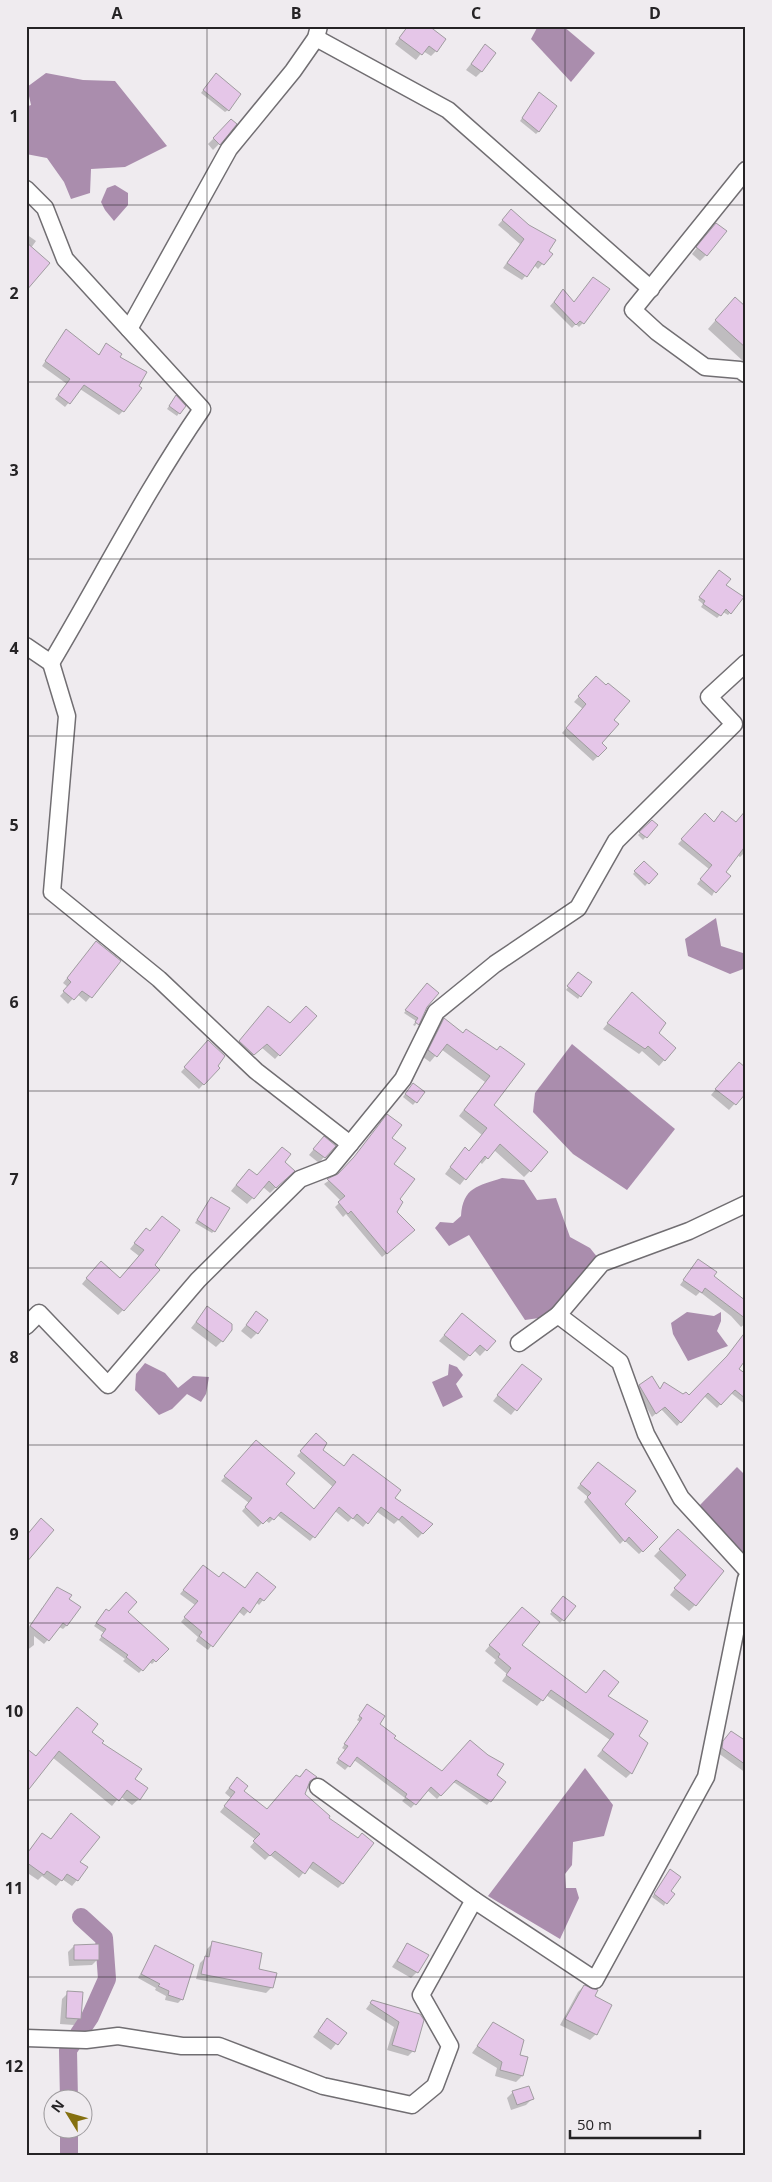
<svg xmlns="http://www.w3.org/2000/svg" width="772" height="2182" font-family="'Open Sans',sans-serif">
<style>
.water{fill:#aa8dad}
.shadow{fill:#0003}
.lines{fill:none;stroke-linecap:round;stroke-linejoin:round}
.canal{stroke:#aa8dad;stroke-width:18}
.building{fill:#e5c6e8;stroke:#a09ca0}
.minor-casing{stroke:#716e72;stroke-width:19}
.minor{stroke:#fff;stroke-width:16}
.grid{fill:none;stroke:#252325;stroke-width:1;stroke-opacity:0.55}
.neatline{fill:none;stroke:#252325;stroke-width:2}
.grid-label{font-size:16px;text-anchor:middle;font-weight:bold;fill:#252325}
</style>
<rect width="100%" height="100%" fill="#efebef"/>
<g class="water">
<polygon points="538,26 563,26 595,53 571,82 531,39"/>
<polygon points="46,73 83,80 115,81 167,146 125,167 91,169 90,193 71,199 64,182 47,158 26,154 26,107 31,105 27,87"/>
<polygon points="115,185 128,193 128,205 114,221 105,210 101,202 107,188"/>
<polygon points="716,918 721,946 746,954 746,968 730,974 688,956 685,939"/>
<polygon points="572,1044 675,1129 627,1190 573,1154 533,1112 535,1093"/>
<path d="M 502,1178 L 524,1180 L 537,1200 L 556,1198 L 570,1237 L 590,1248 L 598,1258 L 546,1317 L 525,1320 L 469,1235 L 449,1246 L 435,1228 L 440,1222 L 453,1223 L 461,1216 C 463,1187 478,1186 502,1178 Z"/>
<polygon points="687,1312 714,1316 721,1312 721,1321 717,1331 728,1346 688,1361 673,1334 671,1323"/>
<polygon points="145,1363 165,1373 178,1388 193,1376 209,1377 206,1394 201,1402 187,1394 172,1409 159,1415 135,1390 136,1374"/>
<polygon points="449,1364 457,1367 463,1375 456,1384 463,1397 443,1407 432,1382 448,1375"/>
<polygon points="737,1467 746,1476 744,1558 715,1527 700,1505"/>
<polygon points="585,1768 613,1805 604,1836 573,1842 572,1865 565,1874 566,1888 576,1888 579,1898 560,1939 488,1896"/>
</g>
<g class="shadow">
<polygon points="408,26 436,51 431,56 423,51 416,60 395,44"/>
<polygon points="485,46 482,71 476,77 466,70"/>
<polygon points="213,77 228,110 225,112 201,93"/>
<polygon points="537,96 539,131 536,134 520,121"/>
<polygon points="231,121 219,144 213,150 208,144"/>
<polygon points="511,211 551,254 538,269 534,265 522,280 503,268 520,244 498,225"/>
<polygon points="711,230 706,255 700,261 692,254"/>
<polygon points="26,234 36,241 31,248 26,289"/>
<polygon points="563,291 574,303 583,323 579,327 576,324 572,328 550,306"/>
<polygon points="727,307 746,308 746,379 736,369 743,361 708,329"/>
<polygon points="66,331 98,356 106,345 118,357 123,411 119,415 80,389 65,407 55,399 67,384 42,366"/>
<polygon points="174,399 179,413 177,416 167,409"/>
<polygon points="717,574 725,585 730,613 728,615 723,612 717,618 701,607 703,604 698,600"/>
<polygon points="596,678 612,720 601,743 606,748 593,761 562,733 583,709 574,702"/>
<polygon points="705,815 713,823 718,816 736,823 746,818 746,851 740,857 737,855 724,872 712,896 697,884 709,869 678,844"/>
<polygon points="652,821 656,825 643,840 638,835"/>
<polygon points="644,862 656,874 645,886 633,874"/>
<polygon points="92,947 120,961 86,1002 77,994 68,1004 60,996 68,987 63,983"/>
<polygon points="576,976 580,996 578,999 566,990"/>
<polygon points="425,987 426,1007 415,1026 413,1025 416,1021 404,1013"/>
<polygon points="632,994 650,1008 648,1011 657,1033 674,1049 659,1066 642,1051 639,1054 603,1029"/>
<polygon points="264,1012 290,1025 315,1016 275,1059 261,1047 249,1059 235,1046"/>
<polygon points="444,1020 462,1034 496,1052 492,1105 530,1171 524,1177 494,1150 482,1164 479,1161 460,1185 445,1174 459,1155 465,1149 469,1152 482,1135 459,1116 485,1082 441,1049 430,1062 423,1057 439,1025"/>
<polygon points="204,1047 218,1068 199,1089 181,1072"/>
<polygon points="733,1069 746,1091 729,1110 711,1095"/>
<polygon points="410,1087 423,1093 413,1105 403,1097"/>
<polygon points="390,1138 398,1200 395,1212 409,1235 382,1257 346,1214 343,1217 335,1207 341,1201 324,1184"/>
<polygon points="318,1144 324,1157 319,1163 309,1155"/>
<polygon points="283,1162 293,1171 270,1193 263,1187 247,1204 231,1191 243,1176 256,1177"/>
<polygon points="209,1201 214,1231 212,1233 195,1223"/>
<polygon points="157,1223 123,1310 118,1315 82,1284 95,1268 119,1279 139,1256 130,1249 141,1235 150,1232"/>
<polygon points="694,1265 746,1304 746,1323 741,1327 731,1316 700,1292 696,1296 680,1285"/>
<polygon points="257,1312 257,1333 251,1339 241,1331"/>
<polygon points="202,1314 222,1341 216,1347 191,1328"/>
<polygon points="457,1320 494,1341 480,1356 474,1350 464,1361 439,1341"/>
<polygon points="745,1333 737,1369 746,1376 746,1405 731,1393 717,1408 704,1396 677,1426 661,1409 652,1417 636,1389 640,1385 659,1390 664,1383 683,1396 689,1396 723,1361"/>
<polygon points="517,1371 540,1379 511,1415 493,1401"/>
<polygon points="317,1435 321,1450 344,1467 353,1455 394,1498 431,1524 418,1538 398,1520 394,1524 376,1511 363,1527 352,1518 348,1522 335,1511 310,1541 277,1515 269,1523 265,1520 258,1527 242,1511 249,1503 221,1481 252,1446 284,1485 313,1510 333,1487 297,1456"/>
<polygon points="595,1467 623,1505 657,1537 639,1554 624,1540 620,1544 584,1502 588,1497 577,1488"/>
<polygon points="678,1531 695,1605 689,1611 670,1595 681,1581 654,1556"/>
<polygon points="199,1571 245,1589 274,1587 259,1605 256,1602 244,1616 238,1611 208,1650 196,1641 198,1637 181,1622 195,1605 180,1594"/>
<polygon points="561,1601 574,1607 560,1623 550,1614"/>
<polygon points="42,1608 79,1608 66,1626 63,1629 59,1627 44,1644 34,1636 34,1645 26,1651 26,1631"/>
<polygon points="126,1612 167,1649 152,1664 149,1662 139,1673 123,1661 125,1659 99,1640 104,1633 94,1626 103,1614"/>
<polygon points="517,1613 520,1645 585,1695 607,1696 637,1736 646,1743 631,1773 626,1778 597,1756 610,1740 546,1695 537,1706 502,1681 507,1674 494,1663 496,1660 485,1651"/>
<polygon points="367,1706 378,1724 392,1738 442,1772 495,1775 490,1801 487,1805 455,1783 451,1783 437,1799 427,1790 411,1808 402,1801 405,1798 354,1760 345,1770 336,1763 345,1750 342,1748 360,1722 357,1720"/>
<polygon points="90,1732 133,1779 139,1799 132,1805 120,1796 112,1806 52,1757 36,1757"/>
<polygon points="726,1737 746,1743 746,1773 718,1753"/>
<polygon points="301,1775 315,1777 308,1783 303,1794 343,1883 338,1888 308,1867 299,1878 270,1855 265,1860 250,1847 256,1840 220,1812 231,1798 225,1793 232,1784 266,1810"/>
<polygon points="66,1821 78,1862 77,1880 72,1886 62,1879 56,1886 42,1876 38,1880 26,1872 26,1854 42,1834 50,1840"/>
<polygon points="668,1873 670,1891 664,1906 652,1897"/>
<polygon points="213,1943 257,1970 272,1987 266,1993 196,1979 200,1963 205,1958 207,1949"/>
<polygon points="407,1944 417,1972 411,1978 392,1967"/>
<polygon points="74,1946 98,1959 92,1965 69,1966 68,1952"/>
<polygon points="156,1947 182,1999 178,2003 165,2000 166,1996 155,1990 156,1988 138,1978"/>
<polygon points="584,1986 593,1996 596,2034 590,2040 560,2025 578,1992"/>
<polygon points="68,1993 80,2019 74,2025 60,2024 62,1999"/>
<polygon points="372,2001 420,2015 413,2051 408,2056 387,2050 394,2027 366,2009"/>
<polygon points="327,2020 345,2033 331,2050 313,2037"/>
<polygon points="493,2024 518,2056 522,2076 516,2082 495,2076 497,2068 472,2053"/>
<polygon points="513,2092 532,2099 526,2105 511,2110 507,2098"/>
</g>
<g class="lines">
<g class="canal">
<polyline points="69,2100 68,2050 90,2017 107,1979 104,1938 81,1917"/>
<polyline points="69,2130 69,2156"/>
</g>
</g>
<g class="building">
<polygon points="408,26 429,26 446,39 437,52 429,46 422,55 399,38"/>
<polygon points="485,44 496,53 482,72 471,64"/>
<polygon points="216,73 241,94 229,111 203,90"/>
<polygon points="539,92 557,106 539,132 522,118"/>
<polygon points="231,119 237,124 220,145 213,138"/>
<polygon points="511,209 529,225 556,240 549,251 553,254 544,265 538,261 527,277 507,263 524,239 502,220"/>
<polygon points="716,223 727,231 707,256 696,247"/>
<polygon points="26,242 50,263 26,291"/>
<polygon points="593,277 610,289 584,324 580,321 576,325 554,302 563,289 574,302"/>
<polygon points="735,297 746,307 746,348 715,320"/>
<polygon points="66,329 99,355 106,343 122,354 120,357 147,372 139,386 142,388 124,412 84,385 70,404 58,395 70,379 45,361"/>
<polygon points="176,395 186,406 180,414 169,406"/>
<polygon points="719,570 731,579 726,585 744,597 731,614 726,609 721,616 703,604 705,601 699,597"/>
<polygon points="596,676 606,685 608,683 630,701 614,720 619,724 602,743 607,748 598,757 566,728 586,704 578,696"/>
<polygon points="746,810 746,845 726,872 731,876 716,893 700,879 712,865 681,839 705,813 714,822 722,811 736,822"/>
<polygon points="652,820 658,825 647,838 639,832"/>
<polygon points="644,861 658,874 649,884 634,871"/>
<polygon points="96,941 121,961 92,998 82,991 74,1000 63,991 71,982 67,978"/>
<polygon points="578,972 592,982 581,997 567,986"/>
<polygon points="427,983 439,993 427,1007 419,1025 415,1022 418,1018 405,1010"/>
<polygon points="632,992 666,1023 659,1033 676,1048 665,1061 648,1046 645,1049 607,1023"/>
<polygon points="268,1006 290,1023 306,1006 317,1016 280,1056 267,1044 254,1055 239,1041"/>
<polygon points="444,1018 463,1033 466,1029 497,1050 500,1046 525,1064 494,1105 548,1152 531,1172 500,1144 488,1159 485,1156 466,1180 450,1167 465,1147 469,1151 487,1128 464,1110 490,1076 447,1044 437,1057 428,1050"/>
<polygon points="208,1040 225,1056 218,1066 220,1068 204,1085 184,1067"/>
<polygon points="739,1062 746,1068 746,1093 736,1105 715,1089"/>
<polygon points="413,1083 425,1092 417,1103 405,1094"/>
<polygon points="387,1114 402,1125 392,1138 406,1148 394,1164 415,1179 400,1199 403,1202 397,1212 415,1230 387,1254 351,1211 348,1214 338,1202 345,1196 327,1179 338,1174 354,1157"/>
<polygon points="324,1136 336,1146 325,1158 313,1149"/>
<polygon points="282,1147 291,1154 285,1162 295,1171 276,1188 269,1181 254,1199 236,1185 249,1169 257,1175"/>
<polygon points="211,1197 230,1208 215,1232 197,1220"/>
<polygon points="162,1216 180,1230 155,1265 160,1270 124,1311 86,1278 101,1261 120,1278 144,1250 134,1243 146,1228 150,1231"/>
<polygon points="698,1259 717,1272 714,1276 746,1301 746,1319 705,1288 702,1293 683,1280"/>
<polygon points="207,1306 232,1324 232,1330 223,1342 196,1322"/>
<polygon points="256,1311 268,1320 258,1334 246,1325"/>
<polygon points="462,1313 496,1341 487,1351 480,1345 470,1356 444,1335"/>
<polygon points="746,1331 746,1359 739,1369 746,1374 746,1399 735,1390 721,1405 708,1393 681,1423 665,1407 656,1414 639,1385 652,1376 660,1389 664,1382 683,1394 686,1392 689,1395 727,1356"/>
<polygon points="522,1364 542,1379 517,1411 497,1395"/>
<polygon points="316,1433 327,1443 323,1450 344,1466 353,1454 401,1490 395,1498 433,1524 423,1534 402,1516 399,1520 381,1507 368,1524 357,1514 353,1519 339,1507 315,1538 281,1512 274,1520 270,1517 263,1524 245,1507 252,1498 224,1476 256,1440 295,1473 286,1484 314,1509 336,1482 300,1451"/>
<polygon points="598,1462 636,1491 625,1504 658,1537 643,1552 629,1537 625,1542 587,1497 591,1493 580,1484"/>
<polygon points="41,1518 54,1530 26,1563 26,1536"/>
<polygon points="678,1529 724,1571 696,1606 674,1588 686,1575 659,1549"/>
<polygon points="203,1565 219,1577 223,1572 245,1588 257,1572 276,1587 264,1601 260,1598 250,1613 243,1607 213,1647 199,1636 202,1632 184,1617 198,1601 183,1590"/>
<polygon points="57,1587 72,1595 69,1599 81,1607 67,1626 63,1623 49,1641 30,1626"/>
<polygon points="126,1592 137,1602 128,1612 169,1649 156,1662 153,1659 143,1671 126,1657 128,1655 101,1636 106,1629 96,1623 106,1609 109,1611"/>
<polygon points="563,1596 576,1606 564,1621 551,1611"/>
<polygon points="522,1607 540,1622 522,1645 586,1693 604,1670 619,1682 608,1696 648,1721 639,1736 648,1743 632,1774 602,1750 614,1734 551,1690 543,1701 506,1675 511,1668 498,1657 500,1654 489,1645"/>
<polygon points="367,1704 385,1716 380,1724 396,1736 394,1738 442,1771 470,1740 488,1755 504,1764 497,1775 506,1782 491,1802 456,1780 441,1796 431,1787 416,1805 405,1797 407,1794 357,1757 350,1767 338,1759 348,1746 344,1744 362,1718 359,1716"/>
<polygon points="77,1707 98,1724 92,1732 104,1741 102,1743 142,1769 135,1779 148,1788 140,1800 127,1790 119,1801 59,1751 26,1793 26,1748 36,1756"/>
<polygon points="731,1731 746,1741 746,1765 722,1748 723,1741"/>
<polygon points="306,1769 317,1777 310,1781 305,1794 330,1816 329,1818 358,1838 362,1833 374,1843 343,1884 313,1862 305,1874 275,1851 270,1856 253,1841 260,1834 224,1806 235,1792 229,1788 237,1777 248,1786 244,1791 267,1809 296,1775 300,1777"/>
<polygon points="71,1813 100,1837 80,1862 88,1867 78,1881 67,1874 62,1881 47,1871 44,1875 26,1862 26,1855 42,1833 51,1839"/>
<polygon points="670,1869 681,1877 671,1891 675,1894 667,1904 654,1894"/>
<polygon points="212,1941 262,1953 259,1969 277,1973 273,1988 201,1974 205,1956 209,1957"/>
<polygon points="407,1943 429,1955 418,1973 397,1961"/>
<polygon points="99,1944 99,1960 74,1960 74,1945"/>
<polygon points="155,1945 194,1965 183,2000 168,1995 169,1991 158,1986 160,1984 141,1974"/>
<polygon points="584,1985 598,1990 595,1996 612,2005 597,2035 565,2019"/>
<polygon points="67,1991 83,1992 81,2019 66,2018"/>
<polygon points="372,2000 420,2014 424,2020 415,2052 392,2045 399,2022 370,2003"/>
<polygon points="327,2018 347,2033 338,2045 318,2031"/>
<polygon points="493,2022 524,2040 520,2055 528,2057 523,2076 500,2070 502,2062 477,2046"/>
<polygon points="529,2086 534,2099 517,2105 512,2091"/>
</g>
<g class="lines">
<g class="minor-casing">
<g id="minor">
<polyline points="316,38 448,110 651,289"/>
<polyline points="746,170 633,310 657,332 705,367 740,370 746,374"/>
<path d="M 26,189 L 45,208 L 65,259 L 202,409 C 146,490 101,579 51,663 L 26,646"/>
<polyline points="129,329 229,149 293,71 316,38 319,26"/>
<polyline points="350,1144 403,1079 436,1012 495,964 578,908 616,841 734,724 709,697 746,663"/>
<polyline points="558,1315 602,1263 689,1231 746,1204"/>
<polyline points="26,1326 39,1313 108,1385 198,1280 300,1179 331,1167 350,1144 256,1071 159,979 52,892 67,716 51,663"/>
<polyline points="519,1343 558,1315 620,1362 646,1434 681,1498 746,1569"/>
<polyline points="474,1900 318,1787 474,1900 595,1980 706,1777 746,1579"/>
<polyline points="26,2038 86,2040 118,2036 182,2046 219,2046 323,2086 412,2105 435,2086 450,2046 421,1995 474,1900"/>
</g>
</g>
<use href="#minor" class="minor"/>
</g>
<path class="grid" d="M 207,26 L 207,2156M 386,26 L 386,2156M 565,26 L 565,2156M 26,205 L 746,205M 26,382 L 746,382M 26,559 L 746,559M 26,736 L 746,736M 26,914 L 746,914M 26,1091 L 746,1091M 26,1268 L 746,1268M 26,1445 L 746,1445M 26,1623 L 746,1623M 26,1800 L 746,1800M 26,1977 L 746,1977"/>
<rect width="772" height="2182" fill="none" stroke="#efebef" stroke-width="55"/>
<g transform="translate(68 2114) rotate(307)"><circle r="24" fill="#efebef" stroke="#9e9b9e"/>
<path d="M0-4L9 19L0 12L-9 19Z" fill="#857010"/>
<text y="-8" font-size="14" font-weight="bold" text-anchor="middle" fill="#252325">N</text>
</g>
<path d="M570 2130v8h130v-8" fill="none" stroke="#252325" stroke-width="2.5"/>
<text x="577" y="2130" font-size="15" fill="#252325" stroke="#efebef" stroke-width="4" paint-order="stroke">50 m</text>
<rect x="28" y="28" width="716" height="2126" class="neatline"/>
<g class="grid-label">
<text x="117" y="19">A</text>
<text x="296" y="19">B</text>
<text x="476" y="19">C</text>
<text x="655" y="19">D</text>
<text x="14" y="122">1</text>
<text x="14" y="299">2</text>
<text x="14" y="476">3</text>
<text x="14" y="654">4</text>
<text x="14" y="831">5</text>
<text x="14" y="1008">6</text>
<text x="14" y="1185">7</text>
<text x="14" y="1363">8</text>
<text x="14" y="1540">9</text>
<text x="14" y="1717">10</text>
<text x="14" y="1894">11</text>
<text x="14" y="2072">12</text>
</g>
</svg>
